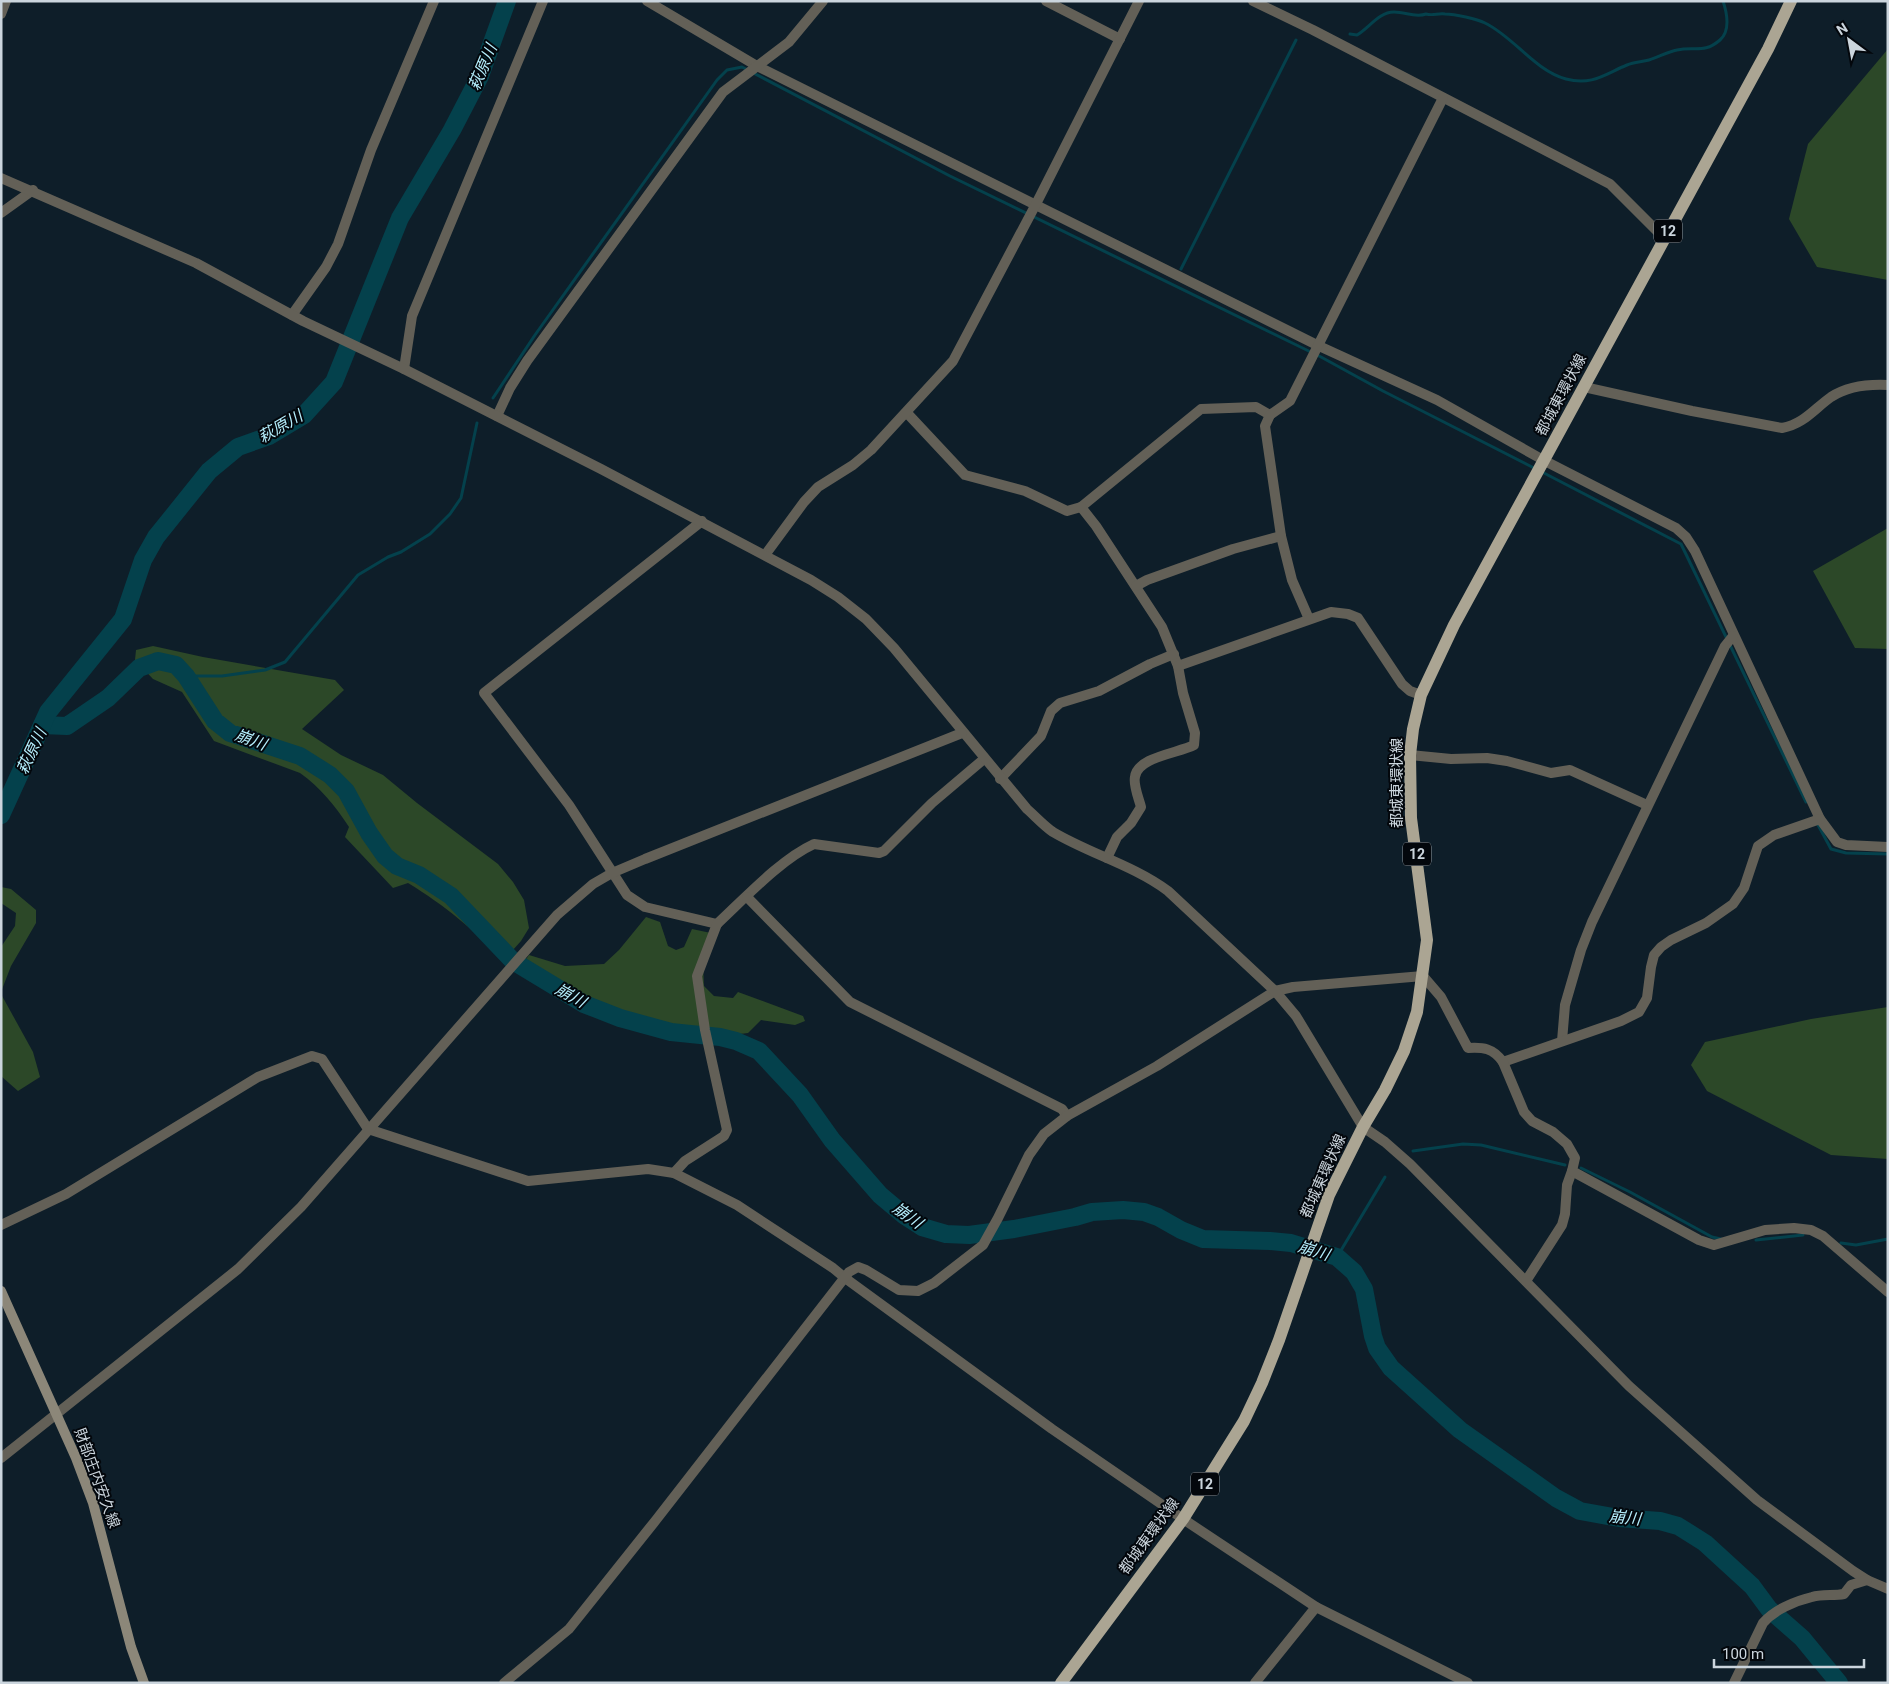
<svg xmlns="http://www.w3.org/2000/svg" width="1889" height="1684" font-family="Roboto,'Noto Sans JP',sans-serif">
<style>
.green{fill:#2c4828}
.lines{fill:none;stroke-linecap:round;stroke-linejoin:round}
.stream{stroke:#04414c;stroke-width:3}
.river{stroke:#04414c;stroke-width:18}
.minor{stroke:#636057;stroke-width:10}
.tertiary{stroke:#636057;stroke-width:10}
.secondary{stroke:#8c8779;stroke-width:10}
.primary{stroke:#aba593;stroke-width:12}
.labels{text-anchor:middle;stroke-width:4;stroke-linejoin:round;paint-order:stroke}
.shield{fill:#03070c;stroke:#8f979e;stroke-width:1}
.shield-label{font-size:14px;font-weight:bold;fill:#cbd5dd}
.street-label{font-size:15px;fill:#cbd5dd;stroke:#03070c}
.water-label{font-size:16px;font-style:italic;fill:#b5effd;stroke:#03070c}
</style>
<rect width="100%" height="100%" fill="#0e1e29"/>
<g class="green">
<polygon points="1888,49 1888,280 1817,267 1789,219 1808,144"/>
<polygon points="1888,528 1888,649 1855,648 1813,571"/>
<path d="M 153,646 L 203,657 L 335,680 L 344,690 L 302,729 L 341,755 L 383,775 L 417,803 L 498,864 L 513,882 L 524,900 L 529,928 L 521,941 L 504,960 C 472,929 446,906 408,883 L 393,888 L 345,837 L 349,827 C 336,807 320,787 300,773 L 214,741 L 182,692 L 153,679 L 135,660 L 136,650 Z"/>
<polygon points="1,887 11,889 36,910 36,923 11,966 1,992 1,947 15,926 16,913 1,903"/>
<polygon points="646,917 660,922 668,946 676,950 684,947 692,929 711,933 703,964 704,986 714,996 733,998 738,992 803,1016 805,1021 795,1025 761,1020 748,1033 740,1034 669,1030 620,1015 540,983 518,970 529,955 565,966 604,964 619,950"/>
<polygon points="1,994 33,1052 40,1077 18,1091 1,1076"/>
<polygon points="1888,1007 1888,1159 1831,1155 1707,1091 1691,1065 1705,1042 1811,1019"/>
</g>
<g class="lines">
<g class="stream">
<path d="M 1350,34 L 1357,35 C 1369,28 1379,12 1394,12 C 1406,12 1415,18 1426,14 C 1433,16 1438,13 1445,14 C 1455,14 1477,19 1485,23 C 1514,37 1534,70 1566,79 C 1592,86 1605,74 1627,65 C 1634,62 1642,62 1649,60 C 1659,57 1667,52 1677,50 C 1695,46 1704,54 1720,40 C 1731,30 1727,13 1723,1"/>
<polyline points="1181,269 1296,40"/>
<polyline points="493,398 535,335 717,80 727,70 742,67 950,176 1321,357 1383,391 1536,469"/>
<polyline points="1542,472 1681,544 1806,802"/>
<polyline points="186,676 222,676 265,670 285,662 358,575 388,557 401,552 430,534 450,514 461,498 477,423"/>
<polyline points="1817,823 1831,849 1846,853 1888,854"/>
<polyline points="1413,1151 1463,1144 1481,1145 1565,1165"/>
<polyline points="1581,1168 1630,1192 1712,1237 1721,1239"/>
<polyline points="1756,1240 1803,1235"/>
<polyline points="1841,1243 1856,1245 1888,1239"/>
<polyline points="1337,1257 1385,1177"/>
</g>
<g class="river">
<polyline points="42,725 67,726 108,698 139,668 158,661 176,665 186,676 215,721 230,733 300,756 330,775 346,791 369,833 385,856 397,866 419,875 451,896 513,961 584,1004 620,1018 671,1032 720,1037 736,1041 759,1051 800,1095 832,1140 880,1195 905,1216 922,1227 946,1234 969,1235 1014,1229 1075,1217 1092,1212 1123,1210 1144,1212 1158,1217 1181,1230 1203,1239 1270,1241 1291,1243 1337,1257 1354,1272 1364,1289 1373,1336 1377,1348 1391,1368 1460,1430 1556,1498 1580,1511 1619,1518 1660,1521 1678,1526 1705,1543 1752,1586 1769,1609 1802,1638 1839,1683"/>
<polyline points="1,815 48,712 123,619 143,560 156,537 209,471 238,447 269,436 304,415 334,382 400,218 452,130 480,76 507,1"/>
</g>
<g class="minor">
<polyline points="647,1 757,66 1319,346 1437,400 1545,461 1676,528 1686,537 1695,551 1820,819 1837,842 1846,845 1888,847"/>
<polyline points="1046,1 1120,39"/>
<polyline points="1253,1 1313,30 1610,184 1664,238"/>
<polyline points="1,14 6,1"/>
<polyline points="1,213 33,190"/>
<polyline points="292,315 326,267 338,244 371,150 434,1"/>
<polyline points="404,369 412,316 543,1"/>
<path d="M 1584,387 L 1692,411 L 1782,428 C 1804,424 1814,409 1831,397 C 1848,386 1868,384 1888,385"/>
<polyline points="907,413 965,475 1025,491 1067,511 1081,507 1201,409 1256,407 1270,415"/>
<polyline points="497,416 510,388 527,361 723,92 789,42 823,1"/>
<path d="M 1081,507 L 1096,526 L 1162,627 L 1178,666 L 1183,693 L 1195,733 L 1194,745 C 1179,753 1137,757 1135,777 C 1133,785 1139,799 1141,807 L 1131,823 L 1117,837 L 1107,858"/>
<path d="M 702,521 L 484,693 L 569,805 L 627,895 L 645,907 L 717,924 C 745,898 781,859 814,844 L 879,853 L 884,851 L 932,803 L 984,759"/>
<polyline points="765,555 804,502 818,487 853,465 871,450 953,361 1036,204 1139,1"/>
<polyline points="1136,586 1147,580 1233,549 1281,536"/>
<polyline points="1309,619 1292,580 1281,536 1265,426 1270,415 1290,401 1443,98"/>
<polyline points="1178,666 1331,612 1348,614 1358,618 1402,684 1410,691 1421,695"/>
<polyline points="1410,755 1451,759 1487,758 1507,761 1551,773 1570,770 1647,805"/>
<polyline points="1000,779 1041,736 1051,711 1060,703 1099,691 1150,664 1174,654"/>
<polyline points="747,897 850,1002 1062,1109 1067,1116"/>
<polyline points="1562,1041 1565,1005 1581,950 1592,922 1725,646 1733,636"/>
<polyline points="1503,1062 1621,1021 1639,1012 1647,998 1651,967 1654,955 1661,947 1671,940 1706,923 1733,904 1744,888 1758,846 1774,835 1820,819"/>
<polyline points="1363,1127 1385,1142 1410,1164 1629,1386 1757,1500 1853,1571 1867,1580 1888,1589"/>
<polyline points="674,1173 685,1161 724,1136 727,1130 705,1030 697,976 717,924"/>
<polyline points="1,1225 66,1194 258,1077 312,1056 322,1059 368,1129 528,1181 648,1169 674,1173 737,1205 833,1268 845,1278 1052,1429 1183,1519"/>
<polyline points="1526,1281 1562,1225 1565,1214 1567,1185 1572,1171"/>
<path d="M 504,1683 L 569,1629 L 656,1520 L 849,1272 L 858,1267 L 866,1270 L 899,1290 L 918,1291 L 934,1283 L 983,1245 L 998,1218 L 1029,1155 L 1044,1134 L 1067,1116 L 1157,1066 L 1275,991 L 1293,987 L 1423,976 L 1441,997 L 1468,1048 C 1483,1047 1493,1048 1503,1062 L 1524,1112 L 1532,1121 L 1553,1132 L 1567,1144 L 1575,1158 L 1572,1171 L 1699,1240 L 1714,1245 L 1765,1230 L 1794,1228 L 1811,1230 L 1823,1236 L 1888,1292"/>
<polyline points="1255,1683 1316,1607"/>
<path d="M 1734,1683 L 1763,1623 C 1774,1610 1795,1601 1812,1597 C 1822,1594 1834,1596 1844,1594 L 1851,1585 L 1867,1580"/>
</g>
<g class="tertiary">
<path d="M 1,178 L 196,263 L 303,321 L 404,369 L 601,469 L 811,580 L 838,597 L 866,619 L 894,648 L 1027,809 C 1035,816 1044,826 1053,832 C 1090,854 1133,865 1168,891 L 1275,991 L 1296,1016 L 1363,1127"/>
<polyline points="1,1458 238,1269 301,1207 557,915 593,884 612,873 645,859 962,733"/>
<polyline points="1183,1519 1316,1607 1468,1683"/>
</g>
<polyline class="secondary" points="1,1291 76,1458 93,1503 131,1647 144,1683"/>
<polyline class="primary" points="1061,1683 1183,1519 1244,1421 1262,1383 1279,1340 1329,1195 1363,1127 1385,1090 1404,1051 1417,1012 1427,940 1411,818 1410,755 1413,729 1421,695 1454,625 1768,49 1791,1"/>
</g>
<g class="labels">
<g class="shield">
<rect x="1654" y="219.5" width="28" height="23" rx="4"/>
<rect x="1403" y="842.5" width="28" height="23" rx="4"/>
<rect x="1191" y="1472.5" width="28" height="23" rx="4"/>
</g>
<g class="shield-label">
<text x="1668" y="236">12</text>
<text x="1417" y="859">12</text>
<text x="1205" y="1489">12</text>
</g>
<g class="street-label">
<text transform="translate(1561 395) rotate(-62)" y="5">都城東環状線</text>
<text transform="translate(1397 783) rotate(-90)" y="5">都城東環状線</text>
<text transform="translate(1323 1176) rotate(-66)" y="5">都城東環状線</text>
<text transform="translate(97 1478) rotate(70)" y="5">財部庄内安久線</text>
<text transform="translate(1149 1536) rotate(-54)" y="5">都城東環状線</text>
</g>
<g class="water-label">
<text transform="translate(482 67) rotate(-67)" y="6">萩原川</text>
<text transform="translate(280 426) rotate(-30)" y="6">萩原川</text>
<text transform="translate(251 739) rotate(20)" y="6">崩川</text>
<text transform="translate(31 751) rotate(-65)" y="6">萩原川</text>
<text transform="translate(571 995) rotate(29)" y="6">崩川</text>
<text transform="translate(908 1215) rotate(35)" y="6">崩川</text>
<text transform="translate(1314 1250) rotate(17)" y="6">崩川</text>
<text transform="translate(1625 1517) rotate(6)" y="6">崩川</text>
</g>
</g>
<rect width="1889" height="1684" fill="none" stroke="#cbd5dd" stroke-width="5"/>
<g transform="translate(1849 40) rotate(328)" stroke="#03070c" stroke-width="4" paint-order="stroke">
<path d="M0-4L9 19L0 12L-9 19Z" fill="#cbd5dd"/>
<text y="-8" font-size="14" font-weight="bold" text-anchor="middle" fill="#cbd5dd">N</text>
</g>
<path d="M1714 1659v8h150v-8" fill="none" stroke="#cbd5dd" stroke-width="2.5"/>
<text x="1722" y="1659" font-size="15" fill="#cbd5dd" stroke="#03070c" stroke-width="4" paint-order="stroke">100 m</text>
</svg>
